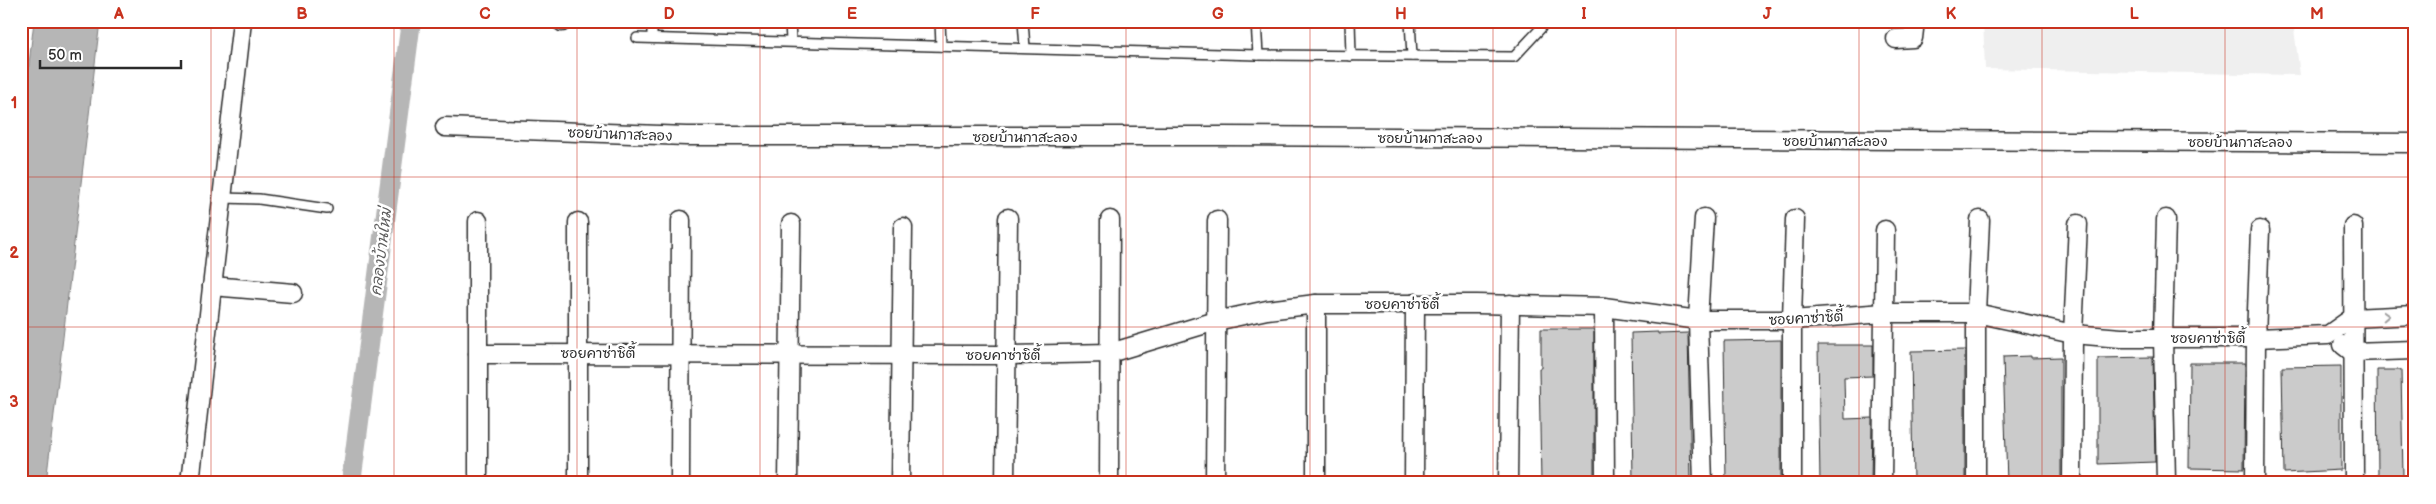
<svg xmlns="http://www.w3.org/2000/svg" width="2436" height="504" font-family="'Balsamiq Sans','Playpen Sans Thai',sans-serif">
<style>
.built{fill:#efefef}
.water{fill:#b6b6b6;stroke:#7e7e7e}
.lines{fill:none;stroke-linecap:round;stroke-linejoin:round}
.canal{stroke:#b6b6b6;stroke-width:20}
.building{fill:#cbcbcb;stroke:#2b2b2b}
.lane-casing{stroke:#2b2b2b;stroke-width:12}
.street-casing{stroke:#2b2b2b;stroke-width:21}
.lane{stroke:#fff;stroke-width:9}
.street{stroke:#fff;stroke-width:18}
.oneway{stroke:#a0a0a0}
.grid{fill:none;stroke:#c8321e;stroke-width:1;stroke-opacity:0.55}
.labels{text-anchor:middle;stroke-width:5;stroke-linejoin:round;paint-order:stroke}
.street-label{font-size:14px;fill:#2b2b2b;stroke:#fff}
.water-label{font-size:15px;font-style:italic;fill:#5c5c5c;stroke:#fff}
.neatline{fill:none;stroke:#c8321e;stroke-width:2}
.grid-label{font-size:16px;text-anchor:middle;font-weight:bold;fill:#c8321e}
</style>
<rect width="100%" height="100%" fill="#fff"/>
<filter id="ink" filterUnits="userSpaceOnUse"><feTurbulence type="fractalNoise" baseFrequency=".02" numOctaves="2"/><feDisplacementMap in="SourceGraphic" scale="10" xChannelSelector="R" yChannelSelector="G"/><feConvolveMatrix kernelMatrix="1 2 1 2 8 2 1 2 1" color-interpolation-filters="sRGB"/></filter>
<g filter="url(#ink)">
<polygon class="built" points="1983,21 2293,21 2300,75 1985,69"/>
<polygon class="water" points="34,21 100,21 46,483 21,483 21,132"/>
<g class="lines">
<polyline class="canal" points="351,483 411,21"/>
</g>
<g class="building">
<polygon points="1541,329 1594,329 1594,483 1541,483 1539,368 1541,368"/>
<polygon points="1658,332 1658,334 1688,333 1691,483 1633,483 1631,333"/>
<polygon points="1781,340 1781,483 1726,483 1724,341"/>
<polygon points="1818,345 1873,345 1873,376 1844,377 1845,419 1872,418 1871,483 1820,483"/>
<polygon points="1965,350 1965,483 1913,483 1911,351"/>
<polygon points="2031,356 2031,358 2061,357 2061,483 2007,483 2003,357"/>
<polygon points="2153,357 2155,462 2098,464 2098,358"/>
<polygon points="2190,363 2245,363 2244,469 2189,468"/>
<polygon points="2341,366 2341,470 2284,473 2282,367"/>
<polygon points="2377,370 2401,370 2403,476 2378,477"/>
</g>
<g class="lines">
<g class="lane-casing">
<g id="lane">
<polyline points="790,21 791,41"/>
<polyline points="940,21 941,46"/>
<polyline points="1023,21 1025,48"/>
<polyline points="1256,21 1258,55"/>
<polyline points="1350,21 1351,56"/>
<polyline points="1410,21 1412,56"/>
<polyline points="637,38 1258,55 1514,57 1541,28 1541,21"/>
<polyline points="652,38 652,21"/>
<polyline points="222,198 259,199 327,209"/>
</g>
</g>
<g class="street-casing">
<g id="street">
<polyline points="562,22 562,21"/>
<polyline points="1896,39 1913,38 1915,21"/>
<polyline points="445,127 686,136 1219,136 2415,143"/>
<polyline points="2166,219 2163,337 2166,482"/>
<polyline points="2353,226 2354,483"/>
<polyline points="212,286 293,293"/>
<polyline points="1316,304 1316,483"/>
<polyline points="1604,307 1605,483"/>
<polyline points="2343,345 2352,352 2415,350"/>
<polyline points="478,354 1007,355 1110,353 1216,321 1267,310 1316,304 1477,304 1604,307 1698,320 1792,320 1884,313 1976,313 2073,334 2121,338 2256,338 2328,335 2352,318 2415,315"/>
<polyline points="478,474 478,221"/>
<polyline points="2255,480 2256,338 2260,230"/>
<polyline points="190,483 242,21"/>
<polyline points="578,483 578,222"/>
<polyline points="680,483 681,220"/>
<polyline points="788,483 791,224"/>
<polyline points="900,483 903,227"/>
<polyline points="1005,483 1008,218"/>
<polyline points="1109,483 1110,220"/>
<polyline points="1215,483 1217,220"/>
<polyline points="1414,483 1415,303"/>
<polyline points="1508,483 1510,304"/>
<polyline points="1703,483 1698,320 1704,218"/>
<polyline points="1792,483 1792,320 1795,219"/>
<polyline points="1882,483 1885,230"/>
<polyline points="1976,483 1976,313 1980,220"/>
<polyline points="2072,483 2073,334 2078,224"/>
</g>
</g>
<use href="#lane" class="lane"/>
<use href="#street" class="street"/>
</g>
<defs><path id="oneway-chevron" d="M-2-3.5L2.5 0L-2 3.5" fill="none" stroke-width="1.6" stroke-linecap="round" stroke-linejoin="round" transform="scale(1.25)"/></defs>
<use class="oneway" href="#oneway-chevron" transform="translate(2386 316) rotate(-2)"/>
</g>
<path class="grid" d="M 211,21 L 211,483M 394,21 L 394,483M 577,21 L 577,483M 760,21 L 760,483M 943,21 L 943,483M 1126,21 L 1126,483M 1310,21 L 1310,483M 1493,21 L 1493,483M 1676,21 L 1676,483M 1859,21 L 1859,483M 2042,21 L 2042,483M 2225,21 L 2225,483M 21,177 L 2415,177M 21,327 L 2415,327"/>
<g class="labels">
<g class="street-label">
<text transform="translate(620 134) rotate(2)" y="5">ซอยบ้านกาสะลอง</text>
<text x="1025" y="142">ซอยบ้านกาสะลอง</text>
<text x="1430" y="143">ซอยบ้านกาสะลอง</text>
<text x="1835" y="146">ซอยบ้านกาสะลอง</text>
<text x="2240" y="147">ซอยบ้านกาสะลอง</text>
<text x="1402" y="309">ซอยคาซ่าซิตี้</text>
<text transform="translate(1806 318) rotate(-3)" y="5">ซอยคาซ่าซิตี้</text>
<text x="2208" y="343">ซอยคาซ่าซิตี้</text>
<text x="598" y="358">ซอยคาซ่าซิตี้</text>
<text x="1003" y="360">ซอยคาซ่าซิตี้</text>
</g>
<g class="water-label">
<text transform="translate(381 252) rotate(-83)" y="5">คลองบ้านใหม่</text>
</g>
</g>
<rect width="2436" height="504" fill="none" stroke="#fff" stroke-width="55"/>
<path d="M40 60v8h141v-8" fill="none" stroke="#2b2b2b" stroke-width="2.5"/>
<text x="48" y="60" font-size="15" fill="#2b2b2b" stroke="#ffffff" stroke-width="4" paint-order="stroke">50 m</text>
<rect x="28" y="28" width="2380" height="448" class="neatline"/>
<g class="grid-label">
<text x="119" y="19">A</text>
<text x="302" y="19">B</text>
<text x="485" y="19">C</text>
<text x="669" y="19">D</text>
<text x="852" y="19">E</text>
<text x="1035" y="19">F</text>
<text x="1218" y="19">G</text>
<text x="1401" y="19">H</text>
<text x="1584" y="19">I</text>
<text x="1767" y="19">J</text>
<text x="1951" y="19">K</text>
<text x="2134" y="19">L</text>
<text x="2317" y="19">M</text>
<text x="14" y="108">1</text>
<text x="14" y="258">2</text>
<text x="14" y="407">3</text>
</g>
</svg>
